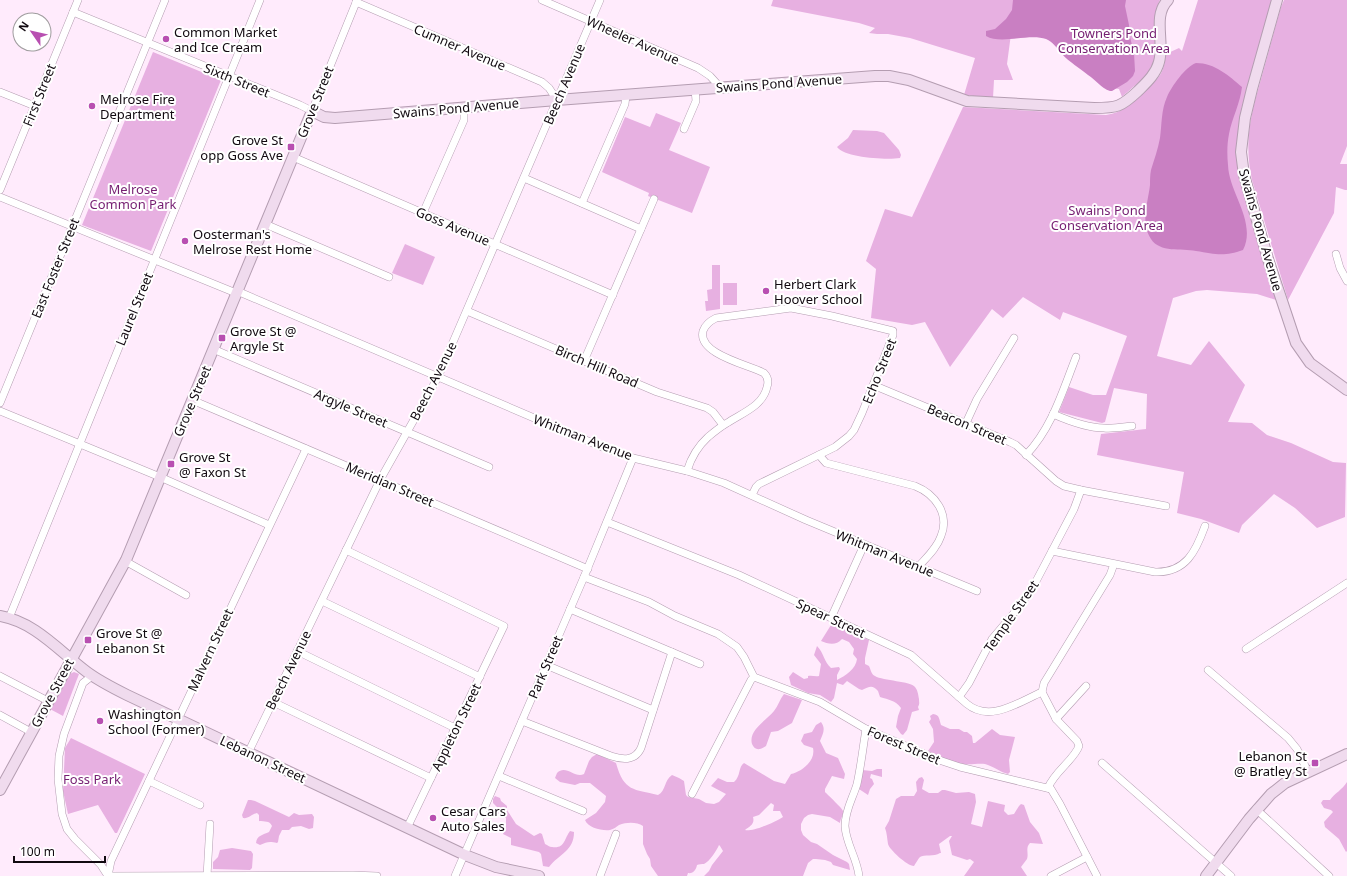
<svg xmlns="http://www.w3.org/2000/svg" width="1347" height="876" font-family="'Noto Sans',sans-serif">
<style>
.green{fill:#e7b0e1;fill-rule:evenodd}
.water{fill:#c97fc2}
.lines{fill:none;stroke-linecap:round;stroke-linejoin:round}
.street-casing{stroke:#b49db1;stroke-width:8}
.secondary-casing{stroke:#b49db1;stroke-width:12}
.street{stroke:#fff;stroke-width:7}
.secondary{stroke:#f0dbee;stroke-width:10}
.poi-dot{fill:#b84fb1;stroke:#fff;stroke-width:1.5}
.labels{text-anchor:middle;stroke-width:4;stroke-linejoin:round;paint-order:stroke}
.poi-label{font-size:13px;fill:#110910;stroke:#fff;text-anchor:start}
.park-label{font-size:13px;fill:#751d71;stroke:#fff}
.street-label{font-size:13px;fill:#110910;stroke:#fff}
</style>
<rect width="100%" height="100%" fill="#ffebfc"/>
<g class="green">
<path d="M 773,0 L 1160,0 C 1148,22 1161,44 1153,64 C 1149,76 1131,88 1122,97 L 1119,89 L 1107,87 L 1051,38 L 1011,34 L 1007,64 L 1013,80 L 994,80 L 993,98 L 964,95 L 975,58 L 910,38 L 888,34 L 877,34 L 869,33 L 875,28 L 859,23 L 771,6 Z"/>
<path d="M 1198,0 L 1272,0 L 1264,33 L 1242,106 L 1236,147 L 1240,176 L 1276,300 L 1257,294 L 1207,290 L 1196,291 L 1173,298 L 1157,356 L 1191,365 L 1209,341 L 1245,385 L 1228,422 L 1252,423 L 1267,435 L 1291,443 L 1333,462 L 1346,463 L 1345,517 L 1317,528 L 1295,508 L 1274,494 L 1242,525 L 1239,533 L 1201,519 L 1177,513 L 1184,472 L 1097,455 L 1101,434 L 1146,429 L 1147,394 L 1114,388 L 1105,422 L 1102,423 L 1059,412 L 1069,387 L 1093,395 L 1106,395 L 1127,336 L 1063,312 L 1060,320 L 1023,297 L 1003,318 L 992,309 L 950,367 L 925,322 L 912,325 L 871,318 L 876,269 L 866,261 L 885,209 L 912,217 L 963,107 L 1106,115 C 1123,113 1133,102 1145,91 C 1150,86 1156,81 1160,75 C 1164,69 1165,61 1166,54 L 1179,48 L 1182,51 Z"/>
<path d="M 1284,0 L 1347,0 L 1347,146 L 1340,164 L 1347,164 L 1347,190 L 1345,190 L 1336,187 L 1334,213 L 1288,300 L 1252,180 C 1243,138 1252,111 1263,72 C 1269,50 1275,28 1281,7 Z"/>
<polygon points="153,52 221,80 151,251 82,225"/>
<polygon points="656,113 681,123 669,150 710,167 692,213 648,196 649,193 602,172 625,117 650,127"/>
<path d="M 853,130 L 877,131 L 884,133 L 899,150 L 901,155 L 900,158 C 887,160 845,158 837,147 L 848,138 Z"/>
<polygon points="405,244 435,257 423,285 392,273"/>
<polygon points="712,265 720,265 720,309 706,311 705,301 708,301 707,290 712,289"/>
<rect x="723" y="283" width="14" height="22"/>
<path d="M 833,624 L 869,640 L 865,658 L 865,664 L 869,666 C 871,670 871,674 875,676 C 883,681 911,681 915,687 C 918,691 918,694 919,699 C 919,703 920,703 918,707 L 919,710 L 912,712 L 907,730 L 903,735 L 901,734 L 896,727 L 898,716 L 901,708 C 895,700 889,700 880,697 L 878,691 C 872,684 869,687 862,690 L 859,689 L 847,681 L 843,685 L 837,683 L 834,698 L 831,702 L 820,695 L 808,693 L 791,685 L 789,677 L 793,672 L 804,679 L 808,678 L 808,676 C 812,675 815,677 819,676 L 821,664 L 814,655 L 817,646 C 824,653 824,662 831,668 L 839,667 L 840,669 L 837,675 L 837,680 C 845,676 856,669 857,659 L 853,654 L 854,649 L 849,642 L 842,639 C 836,646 828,644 821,641 L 831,625 Z"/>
<polygon points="74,672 79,674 63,716 50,709 70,674"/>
<path d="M 784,694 L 802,700 L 792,723 L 778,731 L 771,732 L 766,746 C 760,750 755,751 752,744 C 748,730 767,720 774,711 C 778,706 780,699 784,694 Z"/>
<path d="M 933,714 C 940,715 939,719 941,725 L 950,729 L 959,729 L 964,732 L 967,732 L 972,736 L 973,743 L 975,743 L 992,729 L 1000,735 L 1015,737 L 1009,760 L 1010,772 L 1008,774 C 1000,772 993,766 985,764 C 979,763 971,765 963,764 C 951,762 939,756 928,751 L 934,742 L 933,729 L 929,722 L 931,719 L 930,716 Z"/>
<path d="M 821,722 C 826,729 823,733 820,741 L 826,753 L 838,758 L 845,774 L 844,779 L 832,776 L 825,789 L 825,792 C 828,795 843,809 843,811 C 844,814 840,820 840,823 L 830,817 L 812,814 L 808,815 L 804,818 L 801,824 L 801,830 L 803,835 L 811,842 L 817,844 L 833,855 L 847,862 L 849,864 L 850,870 L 833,865 L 831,862 L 825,860 L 816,859 L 813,859 L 808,863 L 803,876 L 704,876 L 709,871 L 712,865 L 723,851 L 720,846 L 719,845 C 717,850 709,862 704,864 C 702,864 699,864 697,865 C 696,870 693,874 688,873 L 687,876 L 658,876 L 651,866 L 650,859 L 647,854 L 643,844 L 643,826 C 637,822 627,822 619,825 C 616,827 614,829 610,830 C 602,831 588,828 585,820 L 596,813 L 605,802 L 606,796 L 590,783 L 580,783 L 575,785 L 560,782 L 555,778 L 557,773 C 566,764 575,779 584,774 L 589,761 L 592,757 L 597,754 L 614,762 L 616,763 C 624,792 634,789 658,795 C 666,791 664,780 672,775 L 679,778 L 684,781 L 686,795 L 688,797 L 699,799 L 706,803 L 714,804 L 719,802 L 726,794 L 711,786 L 718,778 L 727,782 L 734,782 C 741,776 738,767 744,763 L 774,781 L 785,784 L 791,774 C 801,772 816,761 813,748 L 804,745 L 801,741 L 804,734 L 812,732 L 816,725 ZM 771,803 L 774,805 L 773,811 L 780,811 L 783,817 C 776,822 752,832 745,830 C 750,826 755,824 753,817 L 759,815 Z"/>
<polygon points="71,738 145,774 117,833 115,833 98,805 68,814 63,791 65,748"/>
<polygon points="877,769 882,769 882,777 871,774 870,778 872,779 874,784 870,789 868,795 859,789 862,770 872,771"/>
<path d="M 922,777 L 924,780 L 922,789 L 929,793 L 938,793 L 942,790 L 945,790 L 956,793 L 969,792 L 975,794 L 976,802 L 971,824 L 982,827 L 988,801 L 1005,805 L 1004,811 L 1008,815 L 1014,814 L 1019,806 L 1021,804 L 1024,805 L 1030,822 L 1039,833 L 1043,844 L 1030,843 C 1025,848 1029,853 1027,859 L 1021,867 L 1027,876 L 964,876 L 974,862 L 970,859 L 967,860 L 952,855 L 949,841 L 952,836 L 950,836 L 939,844 L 941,853 L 940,853 C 934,857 924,854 920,857 C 918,859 916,863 914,866 C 907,866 889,849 888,844 C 887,838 887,833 885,828 L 889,821 L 896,799 L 901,796 L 914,796 L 917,791 L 916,782 L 919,778 Z"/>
<path d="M 1347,782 L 1347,851 L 1346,852 L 1339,839 L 1325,827 L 1324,822 L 1333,812 L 1331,810 L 1324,808 L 1321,803 L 1323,800 L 1330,800 C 1335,793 1342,790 1347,782 Z"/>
<path d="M 495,796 L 500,798 L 501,801 L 507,806 L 507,810 L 516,824 L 534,836 L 540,833 L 542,834 L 545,844 C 548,845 549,847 552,847 C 565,849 564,839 570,831 L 574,832 C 574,851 559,854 549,867 L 543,866 L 541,854 L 539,852 L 511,845 L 511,838 L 503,834 L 506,827 L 506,818 L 501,814 L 497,814 L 499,811 L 498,808 L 493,803 L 493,799 Z"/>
<path d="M 248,800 L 251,800 L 255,801 L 289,817 L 294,813 L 299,815 L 312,814 L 314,817 L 313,828 L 309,829 L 301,826 L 292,827 L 289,830 L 282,830 L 279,836 L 278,842 L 277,843 C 269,841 267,842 260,845 L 256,843 C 257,835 263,835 269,832 L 272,826 C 269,820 265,822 259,821 L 259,815 L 257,813 C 252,814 248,819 243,818 L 242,815 Z"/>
<polygon points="232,848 251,851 253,854 252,868 250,870 213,869 213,862 218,857 220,850"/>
</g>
<g class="water">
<path d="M 1013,0 L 1126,0 L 1125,6 L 1129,25 L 1130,37 L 1134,53 L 1135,71 L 1133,76 L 1127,82 L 1112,91 L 1110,91 C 1101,88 1096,80 1088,75 C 1080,68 1069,62 1062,54 C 1057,48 1053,42 1046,39 C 1029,33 1001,45 986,36 L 986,31 L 995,29 L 1006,19 L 1012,10 Z"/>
<path d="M 1196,63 C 1215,63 1229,76 1242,87 C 1240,104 1232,118 1229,134 C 1227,144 1227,155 1228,165 C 1229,193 1257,222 1243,250 C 1224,257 1215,254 1196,251 C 1181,248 1160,253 1151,239 C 1140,223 1148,203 1150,185 C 1150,180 1150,175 1151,170 C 1154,160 1158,149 1160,138 C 1162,124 1161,110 1167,97 C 1171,87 1186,66 1196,63 Z"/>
</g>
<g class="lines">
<g class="street-casing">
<g id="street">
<polyline points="542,0 698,68 710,76 720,87"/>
<polyline points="356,2 542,82 549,88 557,100"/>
<polyline points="73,12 300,105 312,111 357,0"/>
<polyline points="0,92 35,106"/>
<polyline points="684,129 696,101 695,89"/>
<polyline points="293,157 613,295"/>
<polyline points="524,178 641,229"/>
<polyline points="0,190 78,0"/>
<polyline points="0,197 236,293"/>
<polyline points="582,203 625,104 626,95"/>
<polyline points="423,213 464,120 464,108"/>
<polyline points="265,224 389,277"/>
<polyline points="1336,254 1340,268 1347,281"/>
<polyline points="237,291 602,447 633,458 687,471 724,483 806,520 977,591"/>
<polyline points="467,311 657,392 707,408 713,412 723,425"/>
<polyline points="213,349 489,467"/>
<polyline points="584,361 654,199"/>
<polyline points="873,385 1010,442 1016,445 1056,481 1064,486 1081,490 1166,506"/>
<polyline points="192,400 588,569"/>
<polyline points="0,403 165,0"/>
<polyline points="0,411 160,477 269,525"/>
<path d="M 1053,414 C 1069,421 1087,428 1104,428 C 1113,429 1123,427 1132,426"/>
<polyline points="966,423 977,399 1014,338"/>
<path d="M 819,455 L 826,463 L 915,486 C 935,494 950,514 941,536 C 937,548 927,557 919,566"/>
<path d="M 1026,455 C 1052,428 1063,390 1076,357"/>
<path d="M 687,471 C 691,458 697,447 708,437 C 714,432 720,427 727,423 C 742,413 763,406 767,387 C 769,381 768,377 764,373 C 749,365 697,354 703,331 C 705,325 710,321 716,318 L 791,308 L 832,316 L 893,331 L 893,335 L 862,413 L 854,430 L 849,436 L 835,447 L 759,484 L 756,487 L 752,495"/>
<path d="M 607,522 L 739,575 L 911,655 L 967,704 C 990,723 1019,702 1042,692"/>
<polyline points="346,550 504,626 407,828"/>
<path d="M 1052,551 L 1155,572 C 1186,573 1196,551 1205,526"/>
<polyline points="125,561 186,595"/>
<polyline points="584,577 649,602 675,616 718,634 737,647 744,657 754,677 820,702 866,729 936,759 960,767 1051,789 1060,804 1097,876"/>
<polyline points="322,601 480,677"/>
<polyline points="570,609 700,664"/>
<polyline points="9,618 260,0"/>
<polyline points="831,618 864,545"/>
<polyline points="1246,649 1347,583"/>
<polyline points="297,651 455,728"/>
<polyline points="546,665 653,710"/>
<polyline points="1208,670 1288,738 1297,749 1308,772"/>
<polyline points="0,676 48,701"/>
<polyline points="92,676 83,683 64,734 59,756 58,779 62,814 67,829 75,839 101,865 108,876"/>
<polyline points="1042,692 1044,683 1110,575 1114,564"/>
<path d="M 1042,692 L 1056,719 L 1077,741 L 1079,746 C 1074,760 1054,772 1048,788"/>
<polyline points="959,697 969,683 992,639 1019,607 1033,587 1074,509 1081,490"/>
<polyline points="273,702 431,778"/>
<polyline points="0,715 31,732"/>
<polyline points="1056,719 1086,686"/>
<path d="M 522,721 L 611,756 C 623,760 635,761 641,748 L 672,652"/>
<polyline points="248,753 380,480 438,377 600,0"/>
<polyline points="1102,763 1231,876"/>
<polyline points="499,776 583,811"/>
<polyline points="149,781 200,805"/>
<polyline points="692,794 751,680 754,677"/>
<polyline points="1256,809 1329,876"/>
<polyline points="108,876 111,861 306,449"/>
<polyline points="108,876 353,875 377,876"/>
<polyline points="207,876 210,824"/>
<polyline points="455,876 584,577 633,458"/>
<polyline points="600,876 616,834"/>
<path d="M 859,876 C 857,858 846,844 845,826 C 845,810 853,798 857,784 C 861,766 863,747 866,729"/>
<polyline points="1051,876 1087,857"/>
</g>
</g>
<g class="secondary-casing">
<g id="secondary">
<polyline points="1277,0 1252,89 1245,118 1241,152 1244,175 1268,259 1296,343 1310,363 1347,390"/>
<path d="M 0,616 C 35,622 59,651 87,672 C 99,681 113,688 127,695 L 465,855 L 496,867 L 539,876"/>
<path d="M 0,790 L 126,560 L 312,111 L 324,117 L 335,118 L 557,100 L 875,76 L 889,76 L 909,80 L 967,101 L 1094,108 C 1117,108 1121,107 1138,91 C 1146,83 1156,74 1159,62 C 1165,42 1152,16 1168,0"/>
<polyline points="1206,876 1249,819 1271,794 1285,783 1347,754"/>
</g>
</g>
<use href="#street" class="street"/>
<use href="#secondary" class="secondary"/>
</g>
<g class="poi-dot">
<circle cx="166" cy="39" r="4"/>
<circle cx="92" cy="106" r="4"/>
<rect x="287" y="143" width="8" height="8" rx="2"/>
<circle cx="185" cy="241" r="4"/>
<circle cx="766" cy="291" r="4"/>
<rect x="218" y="334" width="8" height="8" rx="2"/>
<rect x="167" y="460" width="8" height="8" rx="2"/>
<rect x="84" y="636" width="8" height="8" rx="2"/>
<circle cx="100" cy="721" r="4"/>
<rect x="1311" y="759" width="8" height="8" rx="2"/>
<circle cx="433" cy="818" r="4"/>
</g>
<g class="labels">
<g class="poi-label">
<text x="174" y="37">Common Market<tspan x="174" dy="15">and Ice Cream</tspan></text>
<text x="100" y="104">Melrose Fire<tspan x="100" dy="15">Department</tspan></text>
<text x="283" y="145" text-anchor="end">Grove St<tspan x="283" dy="15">opp Goss Ave</tspan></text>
<text x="193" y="239">Oosterman's<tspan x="193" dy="15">Melrose Rest Home</tspan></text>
<text x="774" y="289">Herbert Clark<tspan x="774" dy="15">Hoover School</tspan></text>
<text x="230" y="336">Grove St @<tspan x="230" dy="15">Argyle St</tspan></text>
<text x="179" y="462">Grove St<tspan x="179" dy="15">@ Faxon St</tspan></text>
<text x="96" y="638">Grove St @<tspan x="96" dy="15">Lebanon St</tspan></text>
<text x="108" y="719">Washington<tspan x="108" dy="15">School (Former)</tspan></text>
<text x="1307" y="761" text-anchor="end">Lebanon St<tspan x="1307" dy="15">@ Bratley St</tspan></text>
<text x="441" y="816">Cesar Cars<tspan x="441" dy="15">Auto Sales</tspan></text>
</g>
<g class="park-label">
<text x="1114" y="38">Towners Pond<tspan x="1114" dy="15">Conservation Area</tspan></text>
<text x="133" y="194">Melrose<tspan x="133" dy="15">Common Park</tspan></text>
<text x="1107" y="215">Swains Pond<tspan x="1107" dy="15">Conservation Area</tspan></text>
<text x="92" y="784">Foss Park</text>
</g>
<g class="street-label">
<text transform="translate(633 40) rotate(24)" y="5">Wheeler Avenue</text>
<text transform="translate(460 47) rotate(23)" y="5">Cumner Avenue</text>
<text transform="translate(237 80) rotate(22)" y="5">Sixth Street</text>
<text transform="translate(779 83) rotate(-4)" y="5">Swains Pond Avenue</text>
<text transform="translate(564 84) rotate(-67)" y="5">Beech Avenue</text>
<text transform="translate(39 95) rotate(-68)" y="5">First Street</text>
<text transform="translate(315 102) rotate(-68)" y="5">Grove Street</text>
<text transform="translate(456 108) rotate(-5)" y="5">Swains Pond Avenue</text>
<text transform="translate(453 226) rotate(23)" y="5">Goss Avenue</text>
<text transform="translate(1261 230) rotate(74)" y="5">Swains Pond Avenue</text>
<text transform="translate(55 268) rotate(-68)" y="5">East Foster Street</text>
<text transform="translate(134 309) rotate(-68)" y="5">Laurel Street</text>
<text transform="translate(597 366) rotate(23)" y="5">Birch Hill Road</text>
<text transform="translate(879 371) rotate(-68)" y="5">Echo Street</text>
<text transform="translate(433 381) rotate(-63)" y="5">Beech Avenue</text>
<text transform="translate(192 401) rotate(-67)" y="5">Grove Street</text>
<text transform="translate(351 408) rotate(23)" y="5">Argyle Street</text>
<text transform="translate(967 424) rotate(23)" y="5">Beacon Street</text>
<text transform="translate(583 437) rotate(21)" y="5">Whitman Avenue</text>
<text transform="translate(390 484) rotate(23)" y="5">Meridian Street</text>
<text transform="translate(885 553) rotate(22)" y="5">Whitman Avenue</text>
<text transform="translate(1011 616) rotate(-55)" y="5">Temple Street</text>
<text transform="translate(831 618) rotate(25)" y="5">Spear Street</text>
<text transform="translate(210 650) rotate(-65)" y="5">Malvern Street</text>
<text transform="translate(545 667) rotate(-67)" y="5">Park Street</text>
<text transform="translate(288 670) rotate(-64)" y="5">Beech Avenue</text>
<text transform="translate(52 693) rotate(-62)" y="5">Grove Street</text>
<text transform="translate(456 727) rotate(-64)" y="5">Appleton Street</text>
<text transform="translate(904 745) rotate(23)" y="5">Forest Street</text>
<text transform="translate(263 759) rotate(25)" y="5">Lebanon Street</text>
</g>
</g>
<g transform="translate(32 32) rotate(304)"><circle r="19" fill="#ffffff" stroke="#a09d9f"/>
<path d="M0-3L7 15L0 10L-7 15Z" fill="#b84fb1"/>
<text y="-6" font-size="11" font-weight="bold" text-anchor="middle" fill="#110910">N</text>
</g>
<path d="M14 856v6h91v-6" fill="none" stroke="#110910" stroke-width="2"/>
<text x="20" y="856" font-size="12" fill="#110910" stroke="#ffffff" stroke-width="3" paint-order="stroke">100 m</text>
</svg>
